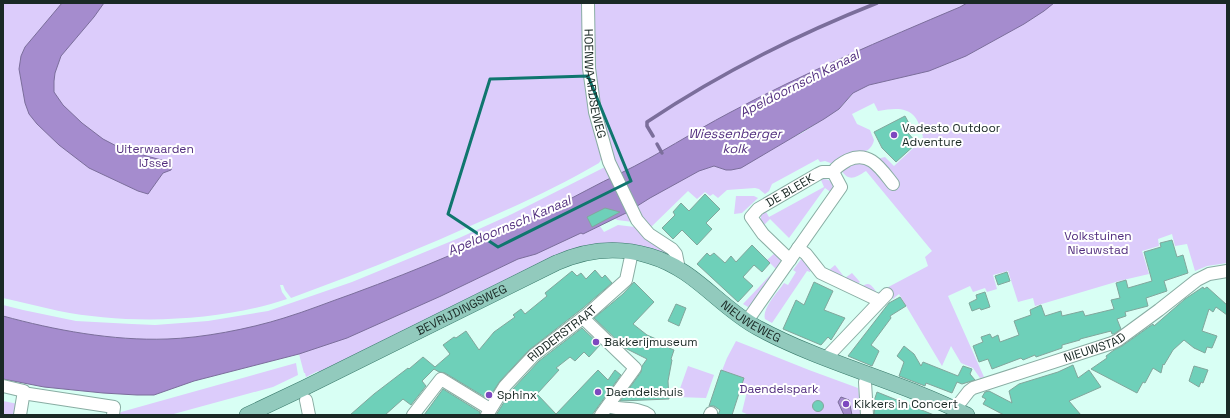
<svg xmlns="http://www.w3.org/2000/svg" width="1230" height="418" font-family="'Space Grotesk',sans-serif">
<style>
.green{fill:#dcccfb;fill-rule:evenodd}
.water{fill:#a58cce;stroke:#7b6e9b}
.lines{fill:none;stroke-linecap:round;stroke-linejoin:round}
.stream{stroke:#7b6e9b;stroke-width:3.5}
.building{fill:#6ed0b9;stroke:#82a69c}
.minor-casing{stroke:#89ada3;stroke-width:14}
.major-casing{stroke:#397a6b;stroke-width:16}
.minor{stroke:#fff;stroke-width:12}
.major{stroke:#92cabd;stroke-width:15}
.marked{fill:none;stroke:#0f766e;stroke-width:3;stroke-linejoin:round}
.poi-dot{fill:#7d48bf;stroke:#fff;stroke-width:1.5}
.labels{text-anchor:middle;stroke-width:4;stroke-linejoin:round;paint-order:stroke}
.street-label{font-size:12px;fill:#1a2925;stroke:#fff}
.poi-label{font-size:12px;fill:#1a2925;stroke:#fff;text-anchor:start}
.park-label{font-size:12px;fill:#532f7f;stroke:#fff}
.water-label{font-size:13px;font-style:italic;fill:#543180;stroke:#fff}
</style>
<rect width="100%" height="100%" fill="#d8fff4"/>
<g class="green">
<path d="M 3,3 L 1227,3 L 1227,263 L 1207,266 L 1195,271 L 1187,244 L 1175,246 L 1172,234 L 1158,239 L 1159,246 L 1142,251 L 1149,274 L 1119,281 L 1035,306 L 1033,298 L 1018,302 L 1008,271 L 993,275 L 997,289 L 987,292 L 985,288 L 973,292 L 970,286 L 948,296 L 984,377 L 980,378 L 973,368 L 961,363 L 951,346 L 942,366 L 899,294 L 893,299 L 890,295 L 881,297 L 862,287 C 869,280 873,287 877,293 L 928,266 L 925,257 L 932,251 L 866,171 C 855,178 849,182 841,170 L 842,167 L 885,157 L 894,166 L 921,141 L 923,137 C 917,109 905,106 878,111 L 874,103 L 852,114 L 857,124 L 870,130 L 874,140 C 871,154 859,152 848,157 C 843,159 838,161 833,164 L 825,161 L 820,162 L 818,159 L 772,184 L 769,191 L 765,194 L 759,189 L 755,188 L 727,190 L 718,198 L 713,194 L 710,196 L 705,192 L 697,199 L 688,191 L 649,229 L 638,211 L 626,212 L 633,222 L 617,220 L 615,218 L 600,226 L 604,232 L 618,225 L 635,227 L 643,236 L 668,253 L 667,255 L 606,244 L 319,373 L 318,371 L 306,377 L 305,373 L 304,373 L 299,354 L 216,375 L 181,338 C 122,343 60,332 3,316 L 3,305 L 23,310 L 76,321 L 132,324 L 155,325 L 208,321 L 268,311 L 352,282 L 459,238 L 512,214 L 605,167 L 602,158 L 599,163 C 560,186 518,205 477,223 C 415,251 354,275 291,298 L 285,290 L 283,285 L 280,285 L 282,292 L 287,299 C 220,322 129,325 59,311 C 40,307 22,302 3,298 ZM 852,95 L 839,109 L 802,133 L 726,170 L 714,166 L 709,167 Z"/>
<path d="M 824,179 C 833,180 834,186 832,193 L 825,188 L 789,238 L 770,219 L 764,225 L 761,220 L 761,215 L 765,210 L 769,217 L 824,187 L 821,180 Z"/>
<polygon points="736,196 754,196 758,198 742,213 734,214"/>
<polygon points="776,252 780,258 781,266 753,305 748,307 743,304 776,269 767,260"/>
<path d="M 802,258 L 811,269 L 810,272 L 807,271 L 772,323 L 765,319 C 762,308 778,292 784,283 L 788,285 L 796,272 L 793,270 Z"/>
<polygon points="835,265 845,278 852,273 860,282 857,284 828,271"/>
<polygon points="736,341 809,370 858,388 862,415 749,415 742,412 748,387 719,378 727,358"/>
<polygon points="296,363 298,375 273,387 170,415 119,415 121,412"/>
<polygon points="688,366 714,375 706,398 677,397"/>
<polygon points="3,401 18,404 17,415 3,415"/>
</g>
<g class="water">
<polygon points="62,3 104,3 94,17 61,56 55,73 54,81 54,92 63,105 82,123 103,139 124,150 169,162 172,167 171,170 163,173 148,194 138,191 89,168 59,145 37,124 29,114 25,103 19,69 21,56 25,47"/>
<path d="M 967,3 L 1054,3 L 1044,11 L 1024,24 L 966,56 L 929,71 L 869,85 L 853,93 L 839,109 L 824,119 L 741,168 L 731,170 L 726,170 L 714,166 L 699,171 L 650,198 L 626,213 L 583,234 L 581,233 L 536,254 L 518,259 L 441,296 L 347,338 L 299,354 L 194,381 L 154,395 L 137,395 L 103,393 L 44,387 L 3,379 L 3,316 C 54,330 113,341 167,339 C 202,338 249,329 284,318 C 307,311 329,302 352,294 C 420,269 487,241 552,208 C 575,197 597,184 621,173 C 658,155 693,132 729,113 C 804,73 882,40 960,7 Z"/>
<polygon points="841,397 849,400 852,415 844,415 838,402"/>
</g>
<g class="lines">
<g class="stream">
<path d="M 653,136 L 647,126 L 647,122 C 719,74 796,35 877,3"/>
<polyline points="657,144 662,153"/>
</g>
</g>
<g class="building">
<polygon points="905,116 912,129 907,132 917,143 896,162 882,148 874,132"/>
<polygon points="705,194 720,209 706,223 712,229 697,245 682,230 673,239 662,228 675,215 673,212 681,203 689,211"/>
<polygon points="605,208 620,212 592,227 587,217"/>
<polygon points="1172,240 1177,257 1183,255 1188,273 1164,281 1167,291 1146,298 1148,306 1125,312 1126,316 1117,319 1121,329 1114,334 1112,334 1111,331 1080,339 1080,340 1062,345 1062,348 1036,357 1035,355 1023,360 1021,358 992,369 988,359 979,362 973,346 983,342 981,337 990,334 992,338 998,335 1000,342 1019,335 1014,321 1031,315 1030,310 1041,305 1045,316 1061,311 1062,316 1083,311 1085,316 1114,309 1111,300 1120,298 1116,283 1126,280 1128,288 1152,281 1144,252 1161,247 1160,243"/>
<polygon points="752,245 770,263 762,272 754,265 743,277 753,286 738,302 697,264 707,253 710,256 714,253 725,263 731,256 736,262"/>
<polygon points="595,270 602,278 605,275 612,283 583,308 529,350 500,381 488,399 445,373 439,372 434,369 422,381 426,386 411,405 403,399 385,415 350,415 374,394 408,368 409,369 423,357 435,367 450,354 443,345 454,337 456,338 466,331 479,350 494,332 515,317 513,315 521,309 525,314 547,296 545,293 572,271 577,276 581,273 586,279"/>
<polygon points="1007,272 1010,281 998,285 995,276"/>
<polygon points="634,282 654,302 633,324 647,335 656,339 655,340 670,344 669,348 674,350 671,359 672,360 668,381 669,399 620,401 641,372 642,366 647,359 625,348 594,318 623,294"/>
<polygon points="814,282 833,291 824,310 845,318 831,340 828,337 821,345 783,329 796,300 804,305"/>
<polygon points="1203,287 1204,289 1207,287 1227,305 1227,315 1216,307 1213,312 1209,309 1202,331 1217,336 1212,348 1207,347 1205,353 1194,348 1184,340 1173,350 1164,365 1163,364 1161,373 1153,368 1145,383 1143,382 1137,393 1091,369 1107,358 1106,356 1114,350 1122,346 1153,324 1154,326 1185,299"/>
<polygon points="985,292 990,307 981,310 980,308 972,311 969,303 977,299 976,295"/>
<polygon points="900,297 906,306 890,316 891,318 871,345 879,351 872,366 848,356 889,303"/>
<polygon points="676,304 686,308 679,326 668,321"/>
<polygon points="582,328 600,345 589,357 584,352 575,361 570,357 556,368 559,370 537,394 556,414 598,370 608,380 615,370 621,375 592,415 496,415 511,391 539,361"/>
<polygon points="904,346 914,354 921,366 923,362 958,376 963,366 972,369 970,374 975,380 962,384 957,382 952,393 926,383 925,386 899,376 904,362 897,356"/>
<polygon points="1073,365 1078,378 1089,370 1101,387 1069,401 1081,415 1004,415 983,404 986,399 982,397 985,392 989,391 1012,403 1009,391 1019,384 1058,372"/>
<polygon points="1194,366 1208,370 1203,383 1201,382 1199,387 1189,381"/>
<polygon points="721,370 744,378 732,415 718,415 720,410 714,406 709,406"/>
<polygon points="443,389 480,412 480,415 424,415"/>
<polygon points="877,392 934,415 874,415 875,405 874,405 874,401"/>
<circle cx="818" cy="406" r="5.5"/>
</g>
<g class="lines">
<g class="minor-casing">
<g id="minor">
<path id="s1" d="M 588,3 L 589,68 L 595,112 L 609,162 L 637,220 L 649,234 L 672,249 L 676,254 L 679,269"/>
<path d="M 833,172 C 837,166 841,164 848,160 C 870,150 881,169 893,184"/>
<polyline points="798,248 806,254 821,273 880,301"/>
<path id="s2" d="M 790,260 L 763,234 L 751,217 L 758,209 L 818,174 L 822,172 L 833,172"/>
<polyline points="583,318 635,368 601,415"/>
<polyline points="747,321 841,187 833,172"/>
<polyline points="826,358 887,294"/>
<polyline points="3,386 24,391 20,415"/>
<polyline points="29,394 114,407 113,415"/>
<polyline points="306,400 309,415"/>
<path d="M 608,406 C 622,411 636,406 649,415"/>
<path id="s3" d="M 955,409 L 969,391 L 973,388 L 1112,343 L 1118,340 L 1159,310 L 1197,280 L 1209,274 L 1227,271"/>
<polyline points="413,415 441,379 490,409"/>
<path id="s4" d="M 487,415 L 505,386 L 534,355 L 588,314 L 626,280 L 632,252"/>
<polyline points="710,415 711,413"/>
<polyline points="867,415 865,382 868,374"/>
</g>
</g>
<g class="major-casing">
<g id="major">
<path id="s5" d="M 247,415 L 304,388 L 556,263 C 587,249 618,246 650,256 C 695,269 719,307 758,328 C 825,364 900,381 967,415"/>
</g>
</g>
<use href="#minor" class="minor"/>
<use href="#major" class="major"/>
</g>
<path class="marked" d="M 588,76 L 631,181 L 498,247 L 448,214 L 490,79 Z"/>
<g class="poi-dot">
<circle cx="894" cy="135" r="4"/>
<circle cx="596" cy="342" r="4"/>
<circle cx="598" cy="392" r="4"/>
<circle cx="489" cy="395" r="4"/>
<circle cx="846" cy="404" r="4"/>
</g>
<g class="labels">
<g class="street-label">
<text dy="4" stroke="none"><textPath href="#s1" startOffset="81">HOENWAARDSEWEG</textPath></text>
<text dy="4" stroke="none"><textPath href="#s2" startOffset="106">DE BLEEK</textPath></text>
<text dy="4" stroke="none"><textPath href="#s5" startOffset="239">BEVRIJDINGSWEG</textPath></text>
<text dy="4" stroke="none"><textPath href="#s5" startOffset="562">NIEUWEWEG</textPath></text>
<text dy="4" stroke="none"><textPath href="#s4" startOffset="112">RIDDERSTRAAT</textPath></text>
<text dy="4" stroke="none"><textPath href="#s3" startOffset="156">NIEUWSTAD</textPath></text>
</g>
<g class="poi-label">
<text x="902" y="132">Vadesto Outdoor<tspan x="902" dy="14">Adventure</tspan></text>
<text x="604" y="346">Bakkerijmuseum</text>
<text x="606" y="396">Daendelshuis</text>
<text x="497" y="399">Sphinx</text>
<text x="854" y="408">Kikkers in Concert</text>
</g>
<g class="park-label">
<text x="155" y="153">Uiterwaarden<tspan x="155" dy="14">IJssel</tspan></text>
<text x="1098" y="240">Volkstuinen<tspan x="1098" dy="14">Nieuwstad</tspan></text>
<text x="779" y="393">Daendelspark</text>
</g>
<g class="water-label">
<text transform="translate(799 83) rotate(-27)" y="5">Apeldoornsch Kanaal</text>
<text x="735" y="138">Wiessenberger<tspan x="735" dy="15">kolk</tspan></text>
<text transform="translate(509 225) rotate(-23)" y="5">Apeldoornsch Kanaal</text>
</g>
</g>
<rect width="1230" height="418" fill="none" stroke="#1a2925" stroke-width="8"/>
</svg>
